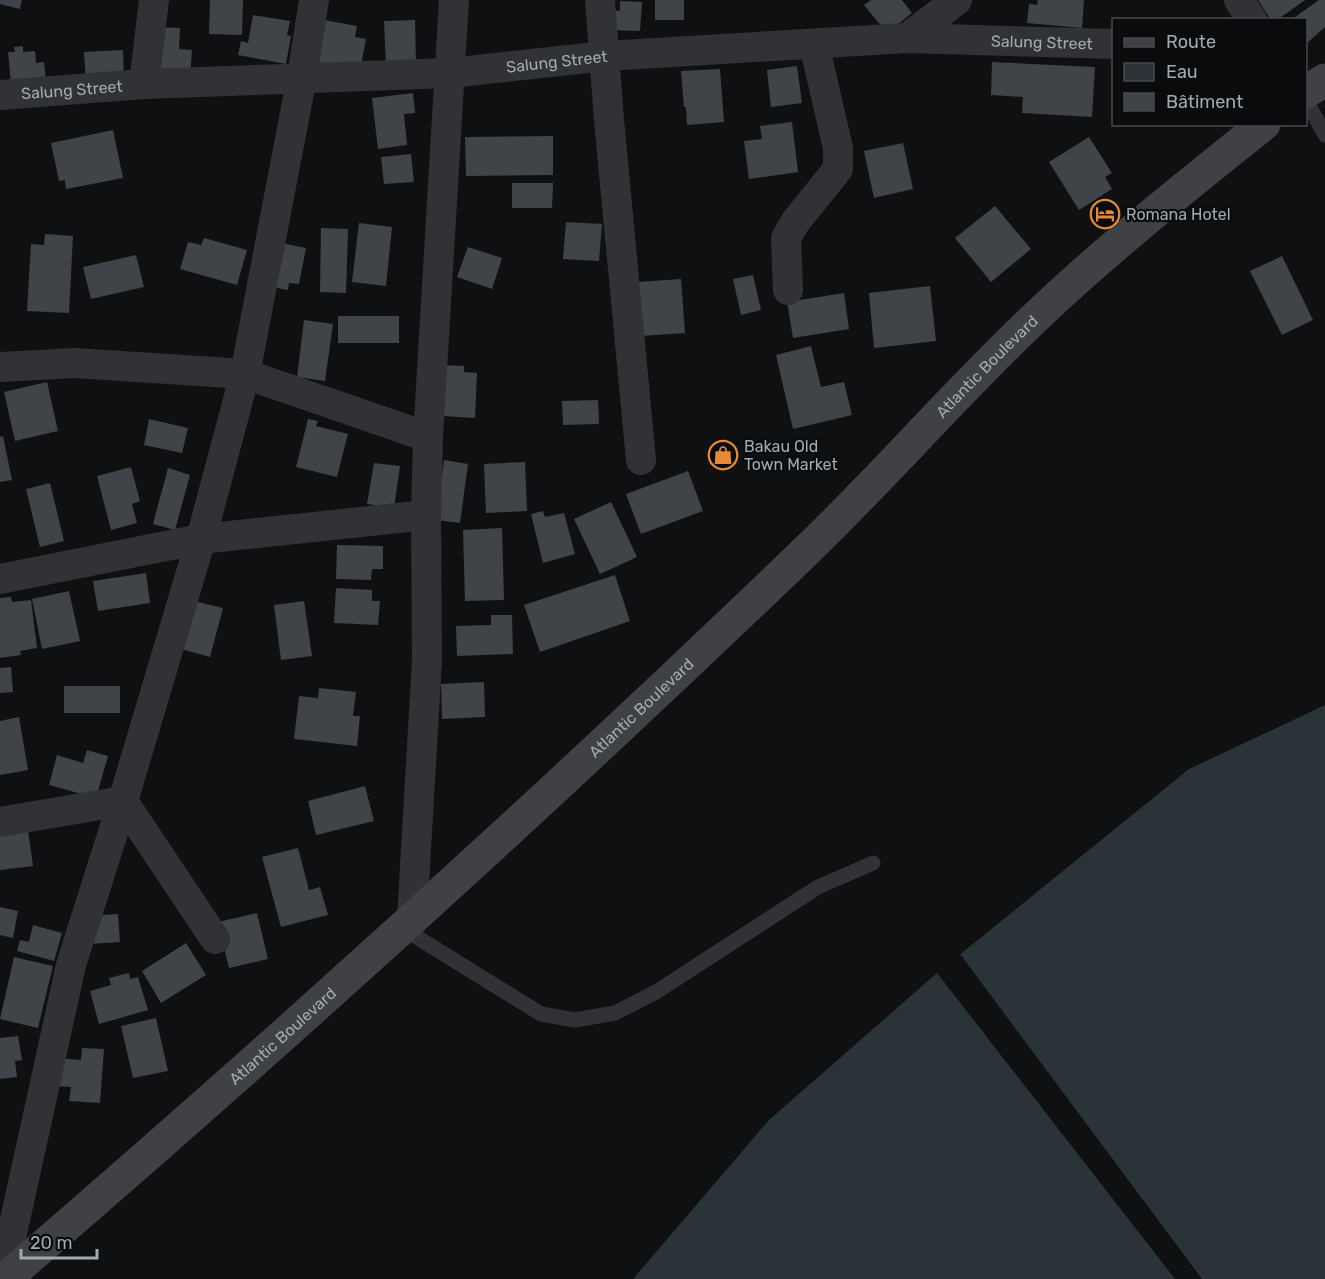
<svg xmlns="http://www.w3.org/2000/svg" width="1325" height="1279" font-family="Rubik,sans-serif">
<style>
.water{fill:#2a3438}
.pier{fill:#0f1011}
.building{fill:#404347}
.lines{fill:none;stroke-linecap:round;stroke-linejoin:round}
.lane{stroke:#313235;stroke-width:15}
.street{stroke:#313235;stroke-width:30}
.secondary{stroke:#3f4145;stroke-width:33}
.labels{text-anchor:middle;stroke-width:4.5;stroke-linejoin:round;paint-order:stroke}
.street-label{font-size:16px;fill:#a1a9b1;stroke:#0a0b0c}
.poi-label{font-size:16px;fill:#a1a9b1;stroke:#0a0b0c;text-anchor:start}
</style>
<rect width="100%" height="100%" fill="#0f1011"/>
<polygon class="water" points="1325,705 1325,1279 633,1279 769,1120 937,973 1189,769"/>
<polygon class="pier" points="960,954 1202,1279 1175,1279 937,973"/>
<g class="building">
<polygon points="0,0 22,0 20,9 0,4"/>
<polygon points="210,0 243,0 242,35 209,34"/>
<rect x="655" y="0" width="29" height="20"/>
<polygon points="871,0 902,0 912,13 887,33 864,5"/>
<polygon points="1038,0 1084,0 1082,28 1027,23 1029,4 1037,5"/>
<polygon points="1258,0 1305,0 1277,20 1271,20"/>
<polygon points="1319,0 1325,0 1325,27 1306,44 1306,20 1291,20"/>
<polygon points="620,1 642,2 640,31 608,30 608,10 620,11"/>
<polygon points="253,15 290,21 287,35 291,36 286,64 238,55 241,41 248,43"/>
<polygon points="324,20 357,26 355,37 366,39 360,71 316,62"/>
<polygon points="415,20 416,64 386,65 384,21"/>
<polygon points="157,27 180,28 179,49 192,50 190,78 147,75"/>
<polygon points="23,46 23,52 35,51 36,63 44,62 47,90 12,94 8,52 15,52 14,47"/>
<polygon points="123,50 124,83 86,84 84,52"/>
<polygon points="992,62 1095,67 1092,117 1022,113 1023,97 991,95"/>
<polygon points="797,66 802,103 771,107 767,70"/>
<polygon points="720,69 724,122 687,125 686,107 684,107 681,71"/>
<polygon points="413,93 415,113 404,114 407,145 378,149 372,98"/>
<polygon points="792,122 798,172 749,179 744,141 762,139 760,126"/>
<polygon points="113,130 123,178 66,189 65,180 59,181 51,143"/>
<polygon points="553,136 553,175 466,176 465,137"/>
<polygon points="1089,137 1112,173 1105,177 1112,189 1079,210 1049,162"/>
<polygon points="903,143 913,189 874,198 864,151"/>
<polygon points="411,154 414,182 384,184 381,157"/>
<polygon points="512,183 553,183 552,208 512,208"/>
<polygon points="995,206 1031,249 991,282 955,238"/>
<polygon points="566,222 602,224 599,261 563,259"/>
<polygon points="359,223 392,227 386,286 352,282"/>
<polygon points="321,228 348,229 346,293 320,292"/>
<polygon points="45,234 73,236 69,313 27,311 31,244 44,245"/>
<polygon points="204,238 247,250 237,285 180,269 188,242 201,245"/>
<polygon points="281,243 306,248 299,284 289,283 288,290 272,287"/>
<polygon points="468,247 502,258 492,289 457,277"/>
<polygon points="136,255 144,287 91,299 83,267"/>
<polygon points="1282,256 1313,320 1282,335 1250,271"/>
<polygon points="753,275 761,310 741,315 733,279"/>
<polygon points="681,279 685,333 641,336 637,282"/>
<polygon points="930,286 936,341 874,348 869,293"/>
<polygon points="844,293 849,329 793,338 787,302"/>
<rect x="338" y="316" width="61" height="27"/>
<polygon points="304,320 333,324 325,381 297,377"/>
<polygon points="811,346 821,387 844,382 852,415 793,429 776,355"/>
<polygon points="438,365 464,366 464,372 477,373 475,418 442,416"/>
<polygon points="47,382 58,431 15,441 4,392"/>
<polygon points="598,400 599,424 563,425 562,401"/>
<polygon points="149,419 188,428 182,453 144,445"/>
<polygon points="308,419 318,421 316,426 348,434 337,477 296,467"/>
<polygon points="3,436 12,480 0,482 0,437"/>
<polygon points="444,460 468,464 460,523 436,520"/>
<polygon points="525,462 527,511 486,513 484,464"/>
<polygon points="374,463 400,466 394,508 367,504"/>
<polygon points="131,467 140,501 132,504 137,523 111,530 97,476"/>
<polygon points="168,468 190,475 175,530 153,524"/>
<polygon points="688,471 703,511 641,534 626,494"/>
<polygon points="50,483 64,541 40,547 26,489"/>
<polygon points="611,502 637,557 600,574 574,519"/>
<polygon points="543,511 545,517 564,513 575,554 543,563 531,514"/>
<polygon points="502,528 504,600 465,601 463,530"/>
<polygon points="337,545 383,546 383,569 372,569 371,580 336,579"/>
<polygon points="146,573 150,603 98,611 93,581"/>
<polygon points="615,575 630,621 540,652 524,605"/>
<polygon points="336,588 372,590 372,601 380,601 378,625 334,623"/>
<polygon points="69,591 80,641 42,649 32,599"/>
<polygon points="11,597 12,602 31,600 37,648 20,651 21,655 0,658 0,598"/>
<polygon points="194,601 223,608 210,657 181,649"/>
<polygon points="304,601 312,656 281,660 274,605"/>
<polygon points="491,615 512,615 513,654 457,656 456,626 491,625"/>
<polygon points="11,667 13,692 0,693 0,668"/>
<polygon points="484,682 485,717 442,719 441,684"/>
<rect x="64" y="686" width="56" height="27"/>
<polygon points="319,688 356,692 353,716 360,716 357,746 294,739 299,696 318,698"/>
<polygon points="19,717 28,770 0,775 0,721"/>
<polygon points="87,750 108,756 96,798 49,785 57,755 83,763"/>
<polygon points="365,786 374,821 316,835 308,801"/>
<polygon points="28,830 33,866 0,870 0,833"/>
<polygon points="298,848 309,890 320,887 328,915 281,927 262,857"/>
<polygon points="0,907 18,911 13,938 0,935"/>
<polygon points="257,913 268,959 229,968 218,922"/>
<polygon points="118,914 120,942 89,944 87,916"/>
<polygon points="33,925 62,933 54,961 17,951 20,940 29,942"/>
<polygon points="186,943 206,975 161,1003 142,971"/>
<polygon points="14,957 53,966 38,1028 0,1019"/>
<polygon points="129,973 130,979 138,977 148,1010 99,1024 90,991 111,985 109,978"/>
<polygon points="156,1018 168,1071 133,1078 121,1026"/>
<polygon points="18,1036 22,1060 15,1061 17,1077 0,1079 0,1038"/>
<polygon points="82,1048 104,1049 100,1103 69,1101 71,1087 55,1086 58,1058 81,1060"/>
</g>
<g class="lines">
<g class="lane">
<polyline points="1306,100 1325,135"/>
<polyline points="402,928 541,1014 575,1020 615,1013 656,992 818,887 873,863"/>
</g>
<g class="street">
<polyline points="600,0 609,120 641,460"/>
<polyline points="1239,0 1252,20"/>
<polyline points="907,38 957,0"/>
<polyline points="144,84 154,0"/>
<path id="s1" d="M 0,95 L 144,84 L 450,73 L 605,56 L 907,38 L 1114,44"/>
<polyline points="788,290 786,238 796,221 838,169 838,148 814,44"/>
<polyline points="0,367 75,363 245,374 428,437"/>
<polyline points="0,579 201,539 426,515"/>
<polyline points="0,822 123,801 215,939"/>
<polyline points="412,918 427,660 426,515 428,437 454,0"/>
<polyline points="2,1279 71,965 123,801 201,539 245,374 302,77 314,0"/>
</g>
<g class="secondary">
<polyline points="1306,92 1325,80"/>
<path id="s2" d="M 5,1279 C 278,1044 546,801 806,551 C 886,474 959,389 1041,312 C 1112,245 1188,185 1264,124"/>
</g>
</g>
<defs>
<g id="hotel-ring" transform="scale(1.5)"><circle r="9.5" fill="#0a0b0c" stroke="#e58a33" stroke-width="1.5"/><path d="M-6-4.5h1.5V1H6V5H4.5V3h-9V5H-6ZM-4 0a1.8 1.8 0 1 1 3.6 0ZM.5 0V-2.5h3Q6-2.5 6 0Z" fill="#e58a33"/></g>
<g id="shop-ring" transform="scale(1.5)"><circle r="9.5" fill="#0a0b0c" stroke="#e58a33" stroke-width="1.5"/><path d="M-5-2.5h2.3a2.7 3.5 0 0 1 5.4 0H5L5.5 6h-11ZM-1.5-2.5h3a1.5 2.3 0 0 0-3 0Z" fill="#e58a33"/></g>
</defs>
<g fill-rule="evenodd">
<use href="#hotel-ring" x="1105" y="214"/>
<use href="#shop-ring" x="723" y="455"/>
</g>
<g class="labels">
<g class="street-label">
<text dy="6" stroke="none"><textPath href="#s1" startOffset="1044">Salung Street</textPath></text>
<text dy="6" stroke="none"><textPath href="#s1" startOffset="558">Salung Street</textPath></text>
<text dy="6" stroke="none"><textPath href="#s1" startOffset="72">Salung Street</textPath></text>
<text dy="6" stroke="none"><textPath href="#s2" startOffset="1341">Atlantic Boulevard</textPath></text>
<text dy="6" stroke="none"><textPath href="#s2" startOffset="855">Atlantic Boulevard</textPath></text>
<text dy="6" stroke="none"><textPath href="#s2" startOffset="369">Atlantic Boulevard</textPath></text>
</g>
<g class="poi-label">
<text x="1126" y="220">Romana Hotel</text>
<text x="744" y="452">Bakau Old<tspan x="744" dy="18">Town Market</tspan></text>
</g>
</g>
<rect x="1112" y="18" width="195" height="108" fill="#0a0b0c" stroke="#464a4e" stroke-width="1.5"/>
<rect x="1124" y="38" width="30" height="9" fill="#3f4145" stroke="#464a4e" stroke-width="1.5"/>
<text x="1166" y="48" font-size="18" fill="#a1a9b1">Route</text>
<rect x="1124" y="63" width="30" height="18" fill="#2a3438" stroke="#464a4e" stroke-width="1.5"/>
<text x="1166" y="78" font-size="18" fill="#a1a9b1">Eau</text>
<rect x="1124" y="93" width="30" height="18" fill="#404347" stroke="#464a4e" stroke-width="1.5"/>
<text x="1166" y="108" font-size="18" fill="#a1a9b1">Bâtiment</text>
<path d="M21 1249v9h76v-9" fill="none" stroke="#a1a9b1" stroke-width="3"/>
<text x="30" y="1249" font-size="18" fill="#a1a9b1" stroke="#0a0b0c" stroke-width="4.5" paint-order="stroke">20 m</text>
</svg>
